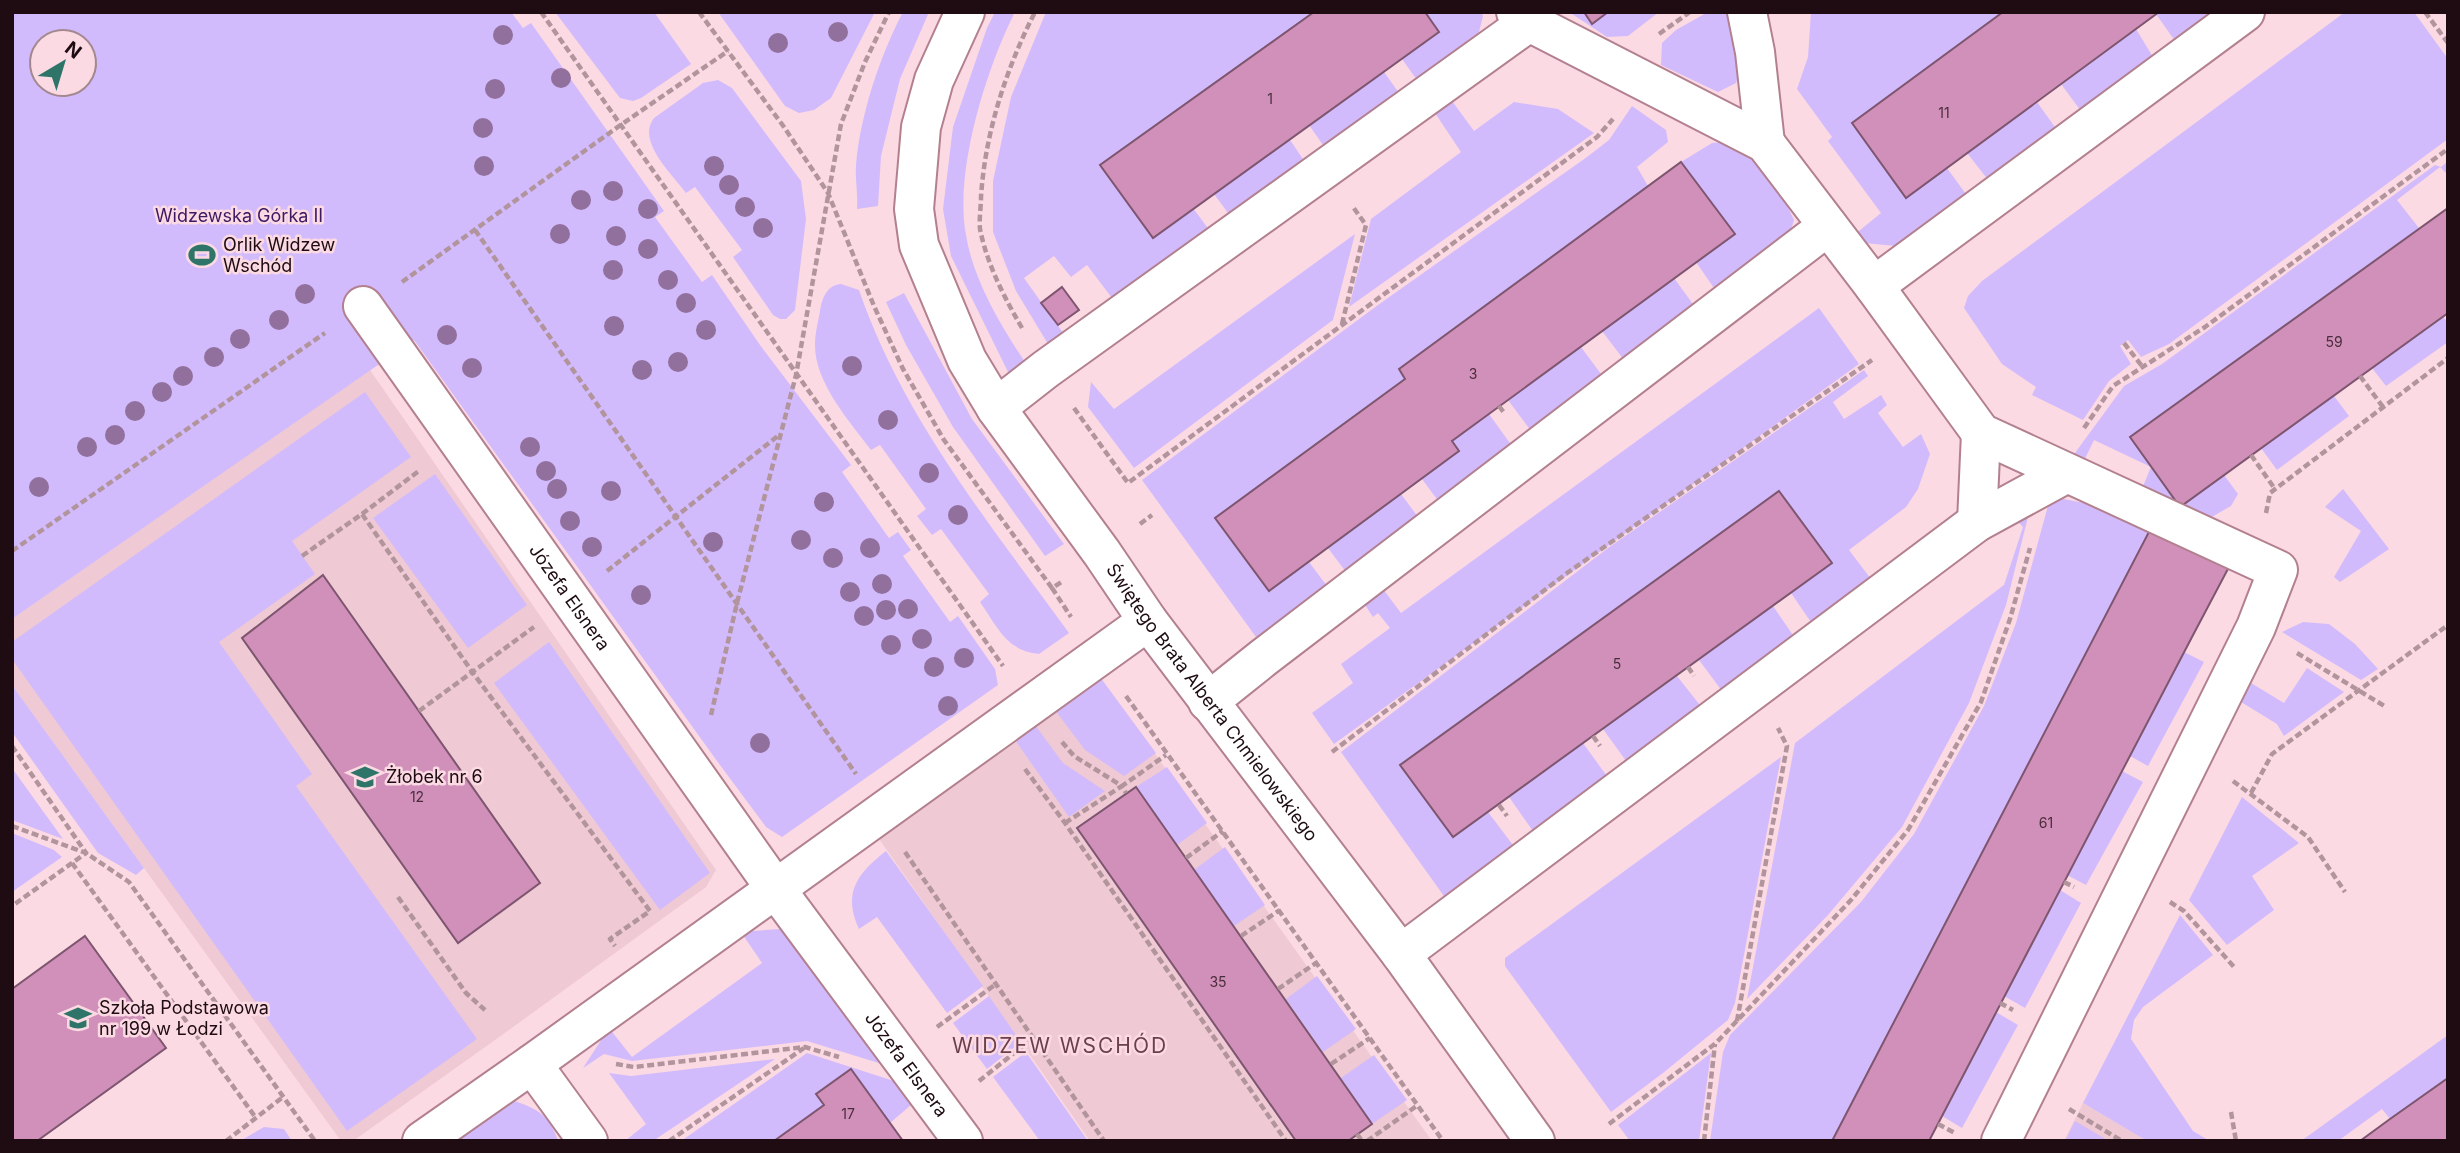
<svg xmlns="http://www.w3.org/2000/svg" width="2460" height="1153" font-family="Inter,sans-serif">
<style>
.built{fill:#efc9d3}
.green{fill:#d2bbfc;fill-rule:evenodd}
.building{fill:#d090b9;stroke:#7d556f;stroke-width:2}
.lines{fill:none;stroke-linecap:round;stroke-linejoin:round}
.street-casing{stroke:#b2808e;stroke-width:42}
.path{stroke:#b1949c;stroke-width:4.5;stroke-dasharray:7 3.5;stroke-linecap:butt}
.street{stroke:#fff;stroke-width:38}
.tree{fill:#92709d}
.labels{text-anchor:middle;stroke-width:5;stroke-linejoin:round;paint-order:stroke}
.number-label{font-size:14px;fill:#4a2d3c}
.park-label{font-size:18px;fill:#3c1963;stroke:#fcdae3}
.poi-label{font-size:18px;fill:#1e0c12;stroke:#fcdae3;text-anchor:start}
.street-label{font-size:18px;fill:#1e0c12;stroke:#fcdae3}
.quarter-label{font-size:21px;letter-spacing:2px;fill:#6b3f4c;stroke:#fcdae3}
</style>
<rect width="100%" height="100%" fill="#fcdae3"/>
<g class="built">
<polygon points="370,370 716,870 706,887 502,1035 353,1141 341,1141 12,685 12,619"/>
<polygon points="1100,677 1432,1141 1090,1141 875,833"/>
<polygon points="2083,1103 2147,1141 2064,1141"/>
</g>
<g class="green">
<path d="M 12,12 L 511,12 L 523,28 L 531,23 L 664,211 L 655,217 L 702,282 L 712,275 L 760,345 L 851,465 L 842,472 L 889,538 L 898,532 L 911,550 L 903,556 L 950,622 L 958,616 L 995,669 L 998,685 L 782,837 L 766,827 L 717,761 L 414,340 L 12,619 ZM 42,42 L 84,42 L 84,84 L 42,84 Z"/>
<polygon points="555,12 654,12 691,64 641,98 633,101 620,98"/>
<polygon points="718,12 875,12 831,98 814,110 799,113 785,106"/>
<path d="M 903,12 L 929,12 L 900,79 L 881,156 L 878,206 L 857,209 C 858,194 855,179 856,165 C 860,116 880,55 903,12 Z"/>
<path d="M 995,12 L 1015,12 C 986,69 954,172 966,235 C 973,280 1002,328 1027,365 L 1011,378 L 951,256 L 943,209 L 953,127 L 987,28 Z"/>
<polygon points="1046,12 1314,12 1100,165 1152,237 1193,208 1210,231 1115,302 1087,265 1071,277 1054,256 1024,278 1066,337 1051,349 1016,291 993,232 993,181 1011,97"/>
<polygon points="1425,12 1481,12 1483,16 1479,32 1417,80 1402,59 1439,33"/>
<polygon points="1569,12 1584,12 1592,24 1608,12 1659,12 1628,36 1607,37"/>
<polygon points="1708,12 1728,12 1741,68 1736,83 1718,92 1661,65 1662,43 1676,30"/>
<polygon points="1811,12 2003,12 1906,197 1947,168 1968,197 1896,246 1864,243 1854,235 1881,213 1828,141 1832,137 1797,89 1808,57"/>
<polygon points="2159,12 2212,12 2175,41 2156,14"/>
<polygon points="2345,12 2414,12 2448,59 2448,139 2169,344 2141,357 2128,340 2120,346 2131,364 2109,381 2083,420 2032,395 2036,387 2002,364 1964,308 1968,296 1982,281"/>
<polygon points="2136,29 2153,57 2081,111 2061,84"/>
<polygon points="1384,72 1399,93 1325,148 1309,125"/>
<path d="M 718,80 L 732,88 L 801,181 L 806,219 L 795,310 L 786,319 L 780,319 L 773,315 L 733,257 L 742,250 L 695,187 L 686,193 C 672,174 636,141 654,118 L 703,83 Z"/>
<polygon points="1447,94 1474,131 1514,102 1558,109 1594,133 1349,307 1371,219 1461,152 1431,107"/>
<polygon points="2037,102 2057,130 1989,181 1967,153"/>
<polygon points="1632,106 1666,130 1668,142 1637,167 1648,186 1399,369 1405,379 1216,518 1269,591 1309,562 1327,586 1256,637 1142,480 1378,305 1587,157 1609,140"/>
<polygon points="1290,140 1305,162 1231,217 1214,194"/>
<path d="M 1712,143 C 1719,143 1727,141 1734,143 C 1760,148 1784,198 1794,220 L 1787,242 L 1718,294 L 1696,262 L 1735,234 L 1681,162 Z"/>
<polygon points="2448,161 2448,175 2440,167 2397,200 2419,228 2130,437 2180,506 2224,475 2238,494 2231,506 2201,523 2141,491 2151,467 2094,440 2083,463 2072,457 2124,386 2162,364 2435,165 2441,167"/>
<polygon points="1355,234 1333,320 1134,468 1088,407 1091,382 1114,409"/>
<polygon points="1674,278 1698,311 1627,364 1602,331"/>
<path d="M 841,284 L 859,290 C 903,418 990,524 1069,633 L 1039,654 C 1006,651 997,626 980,602 L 989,594 L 941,529 L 932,535 L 917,516 L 926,509 L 880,445 L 871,450 C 850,422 814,382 815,344 C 815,334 818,322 820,311 C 822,298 827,285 841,284 Z"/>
<polygon points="904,293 972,419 1064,544 1045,556 953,427 906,345 886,302"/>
<polygon points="1819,308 1859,364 1334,744 1312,713 1353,683 1341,664 1390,628 1378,613 1373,617 1361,599 1380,585 1401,613"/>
<polygon points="2443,316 2448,324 2448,342 2386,386 2372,368"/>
<polygon points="1581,347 1604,378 1531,431 1508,400"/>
<polygon points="1864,370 1868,376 1833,402 1844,419 1881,395 1887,405 1878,413 1903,447 1921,434 1930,454 1918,489 1906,507 1849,550 1874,583 1815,628 1791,593 1832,563 1453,837 1488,812 1516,849 1446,899 1341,752 1608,548"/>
<polygon points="365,392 411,457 292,541 315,574 219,642 312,774 296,786 477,1039 347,1131 12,659 12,642"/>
<polygon points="2334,396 2349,416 2277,470 2261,448"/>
<polygon points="1489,414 1512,446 1439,502 1422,479 1459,451 1452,441"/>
<polygon points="435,474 527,605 468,648 373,518"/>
<polygon points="2343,489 2389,549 2340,582 2334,577 2361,531 2325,507"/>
<polygon points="1401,494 1418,517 1346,572 1328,548"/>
<polygon points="2054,497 2129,512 2152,526 1832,1141 1710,1141 1723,1052 1730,1035 1861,902 1914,834 1984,706 2016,623 2049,502"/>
<polygon points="2029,513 2006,605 1969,703 1902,827 1828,915 1747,999 1795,743 2004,585 2023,527 2011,514"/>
<polygon points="1773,606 1797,641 1725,695 1699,660"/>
<polygon points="2303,622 2329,624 2355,644 2378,669 2361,680 2282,632"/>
<polygon points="549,642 710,873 660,910 494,683"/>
<polygon points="2184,652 2204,662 2148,766 2130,756"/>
<polygon points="2307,668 2344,692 2284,736 2277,724 2241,702 2251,683 2284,703"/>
<polygon points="1677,676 1703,709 1629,765 1603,729"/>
<polygon points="1100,677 1156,753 1124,776 1085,750 1055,710"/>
<polygon points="12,685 144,868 136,875 98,853 12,732"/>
<polygon points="1035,725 1063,763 1105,791 1069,817 1015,740"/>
<polygon points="1583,743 1609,779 1535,834 1509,797"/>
<polygon points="1781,757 1735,1003 1728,1020 1663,1073 1611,1112 1505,966 1505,958"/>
<polygon points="1167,767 1207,823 1177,845 1136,787"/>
<polygon points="12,768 63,839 12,820"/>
<polygon points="2122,771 2143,782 2086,885 2067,875"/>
<polygon points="2242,797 2299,843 2252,876 2274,910 2227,945 2189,900"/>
<polygon points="12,833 54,850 62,857 12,892"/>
<polygon points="1225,847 1265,905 1234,926 1194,870"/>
<path d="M 886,851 L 983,986 L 947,1013 L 877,917 L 859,929 C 842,892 858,873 886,851 Z"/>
<polygon points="2060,890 2081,903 2025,1008 2004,996"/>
<polygon points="2180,915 2213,955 2143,1007 2134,1020 2131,1039 2193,1131 2208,1140 2218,1141 2147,1141 2083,1103"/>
<polygon points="780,929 791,940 882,1064 807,1041 632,1061 604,1054 583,1068 609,1028 632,1057 762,963 743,935 752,931"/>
<polygon points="1317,976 1356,1029 1323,1052 1286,999"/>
<polygon points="989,996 1021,1042 987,1069 953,1023"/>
<polygon points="1996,1012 2018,1025 1962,1128 1942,1116"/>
<polygon points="2448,1035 2448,1078 2390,1119 2382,1109 2338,1141 2301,1141"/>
<polygon points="1026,1052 1088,1141 1040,1141 993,1077"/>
<polygon points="807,1053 894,1081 911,1105 890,1123 851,1070 816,1094 824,1105 774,1141 681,1141"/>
<polygon points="1711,1053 1699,1141 1630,1141 1618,1125"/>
<polygon points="1374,1055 1407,1100 1372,1124 1341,1078"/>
<polygon points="775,1059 653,1141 625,1141 646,1124 609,1073 631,1076"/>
<path d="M 508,1099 C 534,1107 549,1113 558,1141 L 451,1141 Z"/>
<polygon points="2075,1121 2109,1141 2065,1141"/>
<polygon points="264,1127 284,1129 292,1141 240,1141"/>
</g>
<g class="building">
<polygon points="1314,12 1425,12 1439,32 1153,238 1100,165"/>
<polygon points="1584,12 1608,12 1592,24"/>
<polygon points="2003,12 2159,12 1906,198 1852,123"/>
<polygon points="1681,162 1735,234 1452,441 1459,451 1269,591 1215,518 1405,379 1399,369"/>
<polygon points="2448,208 2448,313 2180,507 2130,437"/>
<polygon points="1062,287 1079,310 1058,325 1041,303"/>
<polygon points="1779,491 1832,563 1453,837 1400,765"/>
<polygon points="2152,526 2229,567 2192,637 1929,1141 1832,1141"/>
<polygon points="323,575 540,883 458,943 242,638"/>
<polygon points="1136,787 1372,1124 1348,1141 1296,1141 1077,828"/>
<polygon points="85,936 166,1048 37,1141 12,1141 12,989"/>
<polygon points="851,1069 903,1141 774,1141 824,1105 816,1094"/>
<polygon points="2448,1078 2448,1141 2360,1141 2390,1119"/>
</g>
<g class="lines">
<g class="street-casing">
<g id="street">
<path id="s1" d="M 965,12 L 934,80 L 921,127 L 914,209 L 919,245 L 967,360 L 996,408 L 1102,553 L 1148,621 L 1401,954 L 1535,1141"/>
<polyline points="1516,12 1529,22 1765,143 1874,286 1981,433 2278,570 2256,627 2001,1141"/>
<polyline points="1747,12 1755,52 1765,143"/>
<polyline points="1874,286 2245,12"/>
<path id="s2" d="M 363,306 L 775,888 L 963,1141"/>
<polyline points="996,408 1046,369 1529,22"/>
<polyline points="1977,522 1981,433"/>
<polyline points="1208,702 1263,658 1828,226"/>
<polyline points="1401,954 1977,522 2067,473"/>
<polyline points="532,1064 588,1141"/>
<polyline points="422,1141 532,1064 1148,621"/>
</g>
</g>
<g class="path">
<polyline points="541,12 1003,666"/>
<polyline points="699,12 784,127 828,193 874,306 903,369 944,440 1052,588 1063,581"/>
<polyline points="2425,12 2448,43"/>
<polyline points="1659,34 1690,12"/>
<polyline points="475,230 856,774"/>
<polyline points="402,282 622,124 728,51"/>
<polyline points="1342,324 1366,225 1353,207"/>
<path d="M 1022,328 C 1004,297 987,264 980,229 C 979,219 981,207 981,197 C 985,133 1006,69 1035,12"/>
<polyline points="2124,343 2142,366"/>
<polyline points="2360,376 2383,407"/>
<polyline points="1499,406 1505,414"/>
<polyline points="1074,408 1128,483 1597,137 1613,119"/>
<polyline points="2084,428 2113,386 2205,327 2448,149"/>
<polyline points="2251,455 2275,489"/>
<polyline points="2266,513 2270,493 2448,358"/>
<polyline points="362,514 420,470"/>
<polyline points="1140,524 1152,515"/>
<polyline points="12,551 325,333"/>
<polyline points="302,556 362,514 473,673 650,911 610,939 615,946"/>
<polyline points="607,571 779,435"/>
<polyline points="1052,588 1071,617"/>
<polyline points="2297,653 2386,707"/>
<polyline points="1688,667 1694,676"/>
<polyline points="1126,696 1443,1141"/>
<polyline points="419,711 534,627"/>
<polyline points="711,715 737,603 796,375 841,124 865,62 889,12"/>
<polyline points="1593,736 1600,746"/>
<polyline points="1062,742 1074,756 1122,786 1166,755"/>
<polyline points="12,746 86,853 12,906"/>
<polyline points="1332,752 1567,573 1872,360"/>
<polyline points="1025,769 1065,823 1286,1141"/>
<polyline points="2233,781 2308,837 2345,892"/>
<polyline points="2251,793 2272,754 2448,625"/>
<polyline points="1499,805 1507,816"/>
<polyline points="1065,823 1122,786 1126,793"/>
<polyline points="12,826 86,853 129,882 315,1141"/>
<polyline points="905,852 1104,1141"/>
<polyline points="1186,858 1223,831"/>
<polyline points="72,863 256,1118"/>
<polyline points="2064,882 2074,887"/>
<polyline points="398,897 466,993 485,1010"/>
<polyline points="2170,902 2184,911 2235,968"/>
<polyline points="1241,936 1280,910"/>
<polyline points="1278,989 1316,963"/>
<polyline points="2000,1003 2013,1010"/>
<polyline points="1737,1021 1787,746 1778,728"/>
<polyline points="937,1027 996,984"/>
<polyline points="616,1064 634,1067 805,1047 839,1057"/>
<polyline points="1331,1064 1370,1038"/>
<polyline points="979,1081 1033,1038"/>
<polyline points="2069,1109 2122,1141"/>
<polyline points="2231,1112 2236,1141"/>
<polyline points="1609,1124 1716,1043 1851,900 1908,830 1981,702 2010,619 2030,548"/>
<polyline points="1938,1124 1955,1133"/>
<polyline points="1357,1134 1362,1141"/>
<polyline points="226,1141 283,1097"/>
<polyline points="669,1141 804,1048"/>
<polyline points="1367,1141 1418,1105"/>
<polyline points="1704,1141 1715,1044"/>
</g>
<use href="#street" class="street"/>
</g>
<g class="tree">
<circle cx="838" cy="32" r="10"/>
<circle cx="503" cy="35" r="10"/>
<circle cx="778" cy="43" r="10"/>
<circle cx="561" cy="78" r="10"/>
<circle cx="495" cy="89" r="10"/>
<circle cx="483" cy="128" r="10"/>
<circle cx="484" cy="166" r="10"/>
<circle cx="714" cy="166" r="10"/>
<circle cx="729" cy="185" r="10"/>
<circle cx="613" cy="191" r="10"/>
<circle cx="581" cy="200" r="10"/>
<circle cx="745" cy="207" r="10"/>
<circle cx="648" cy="209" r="10"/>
<circle cx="763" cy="228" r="10"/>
<circle cx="560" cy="234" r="10"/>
<circle cx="616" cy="236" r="10"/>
<circle cx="648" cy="249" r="10"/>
<circle cx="613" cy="270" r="10"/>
<circle cx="668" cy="280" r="10"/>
<circle cx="305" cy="294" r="10"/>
<circle cx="686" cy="303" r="10"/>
<circle cx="279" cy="320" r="10"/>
<circle cx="614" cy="326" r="10"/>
<circle cx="706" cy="330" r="10"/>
<circle cx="447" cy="335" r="10"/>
<circle cx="240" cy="339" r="10"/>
<circle cx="214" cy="357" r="10"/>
<circle cx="678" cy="362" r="10"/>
<circle cx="852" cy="366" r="10"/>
<circle cx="472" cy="368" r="10"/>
<circle cx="642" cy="370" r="10"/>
<circle cx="183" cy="376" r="10"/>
<circle cx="162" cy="392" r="10"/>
<circle cx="135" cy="411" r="10"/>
<circle cx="888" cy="420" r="10"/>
<circle cx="115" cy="435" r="10"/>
<circle cx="87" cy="447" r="10"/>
<circle cx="530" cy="447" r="10"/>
<circle cx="546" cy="471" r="10"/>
<circle cx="929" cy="473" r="10"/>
<circle cx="39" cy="487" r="10"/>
<circle cx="557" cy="489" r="10"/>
<circle cx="611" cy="491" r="10"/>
<circle cx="824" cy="502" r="10"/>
<circle cx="958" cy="515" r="10"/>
<circle cx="570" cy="521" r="10"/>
<circle cx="801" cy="540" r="10"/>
<circle cx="713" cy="542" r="10"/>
<circle cx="592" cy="547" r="10"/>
<circle cx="870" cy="548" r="10"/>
<circle cx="833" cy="558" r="10"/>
<circle cx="882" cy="584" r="10"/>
<circle cx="850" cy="592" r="10"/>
<circle cx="641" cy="595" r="10"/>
<circle cx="908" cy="609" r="10"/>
<circle cx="886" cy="610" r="10"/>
<circle cx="864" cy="616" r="10"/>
<circle cx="922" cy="639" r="10"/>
<circle cx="891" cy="645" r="10"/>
<circle cx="964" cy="658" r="10"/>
<circle cx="934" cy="667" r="10"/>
<circle cx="948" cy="706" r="10"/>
<circle cx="760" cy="743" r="10"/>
</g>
<defs>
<g id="stadium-bare" transform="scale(2.1)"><path d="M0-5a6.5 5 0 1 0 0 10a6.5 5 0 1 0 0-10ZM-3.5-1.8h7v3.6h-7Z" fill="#2e7468" stroke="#fcdae3" stroke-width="2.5" paint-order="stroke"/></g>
<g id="school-bare" transform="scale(2.1)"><path d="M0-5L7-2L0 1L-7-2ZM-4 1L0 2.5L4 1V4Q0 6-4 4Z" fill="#2e7468" stroke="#fcdae3" stroke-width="2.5" paint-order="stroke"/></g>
</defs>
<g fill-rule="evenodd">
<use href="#stadium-bare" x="202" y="255"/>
<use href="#school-bare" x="365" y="777"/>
<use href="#school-bare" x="78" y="1018"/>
</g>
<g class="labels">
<g class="number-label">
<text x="1270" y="104">1</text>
<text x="1944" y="118">11</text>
<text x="2334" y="347">59</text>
<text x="1473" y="379">3</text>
<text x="1617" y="669">5</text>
<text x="417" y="802">12</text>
<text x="2046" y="828">61</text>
<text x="1218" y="987">35</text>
<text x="848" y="1119">17</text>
</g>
<g class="park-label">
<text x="239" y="222">Widzewska Górka II</text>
</g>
<g class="poi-label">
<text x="223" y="251">Orlik Widzew<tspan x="223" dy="21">Wschód</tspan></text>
<text x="386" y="783">Żłobek nr 6</text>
<text x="99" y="1014">Szkoła Podstawowa<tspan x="99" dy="21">nr 199 w Łodzi</tspan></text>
</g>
<g class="street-label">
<text dy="6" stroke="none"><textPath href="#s2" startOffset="357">Józefa Elsnera</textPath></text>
<text dy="6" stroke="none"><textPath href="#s1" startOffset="788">Świętego Brata Alberta Chmielowskiego</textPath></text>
<text dy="6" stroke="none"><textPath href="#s2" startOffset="933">Józefa Elsnera</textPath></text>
</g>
<g class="quarter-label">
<text x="1060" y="1053">WIDZEW WSCHÓD</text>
</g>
</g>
<rect width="2460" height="1153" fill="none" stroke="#1e0c12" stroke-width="28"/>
<g transform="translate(63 63) rotate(38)"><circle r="33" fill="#fcdae3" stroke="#a3888f" stroke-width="2"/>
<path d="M0-5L12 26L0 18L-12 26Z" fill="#2e7468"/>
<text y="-10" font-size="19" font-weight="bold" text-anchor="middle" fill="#1e0c12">N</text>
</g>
</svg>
